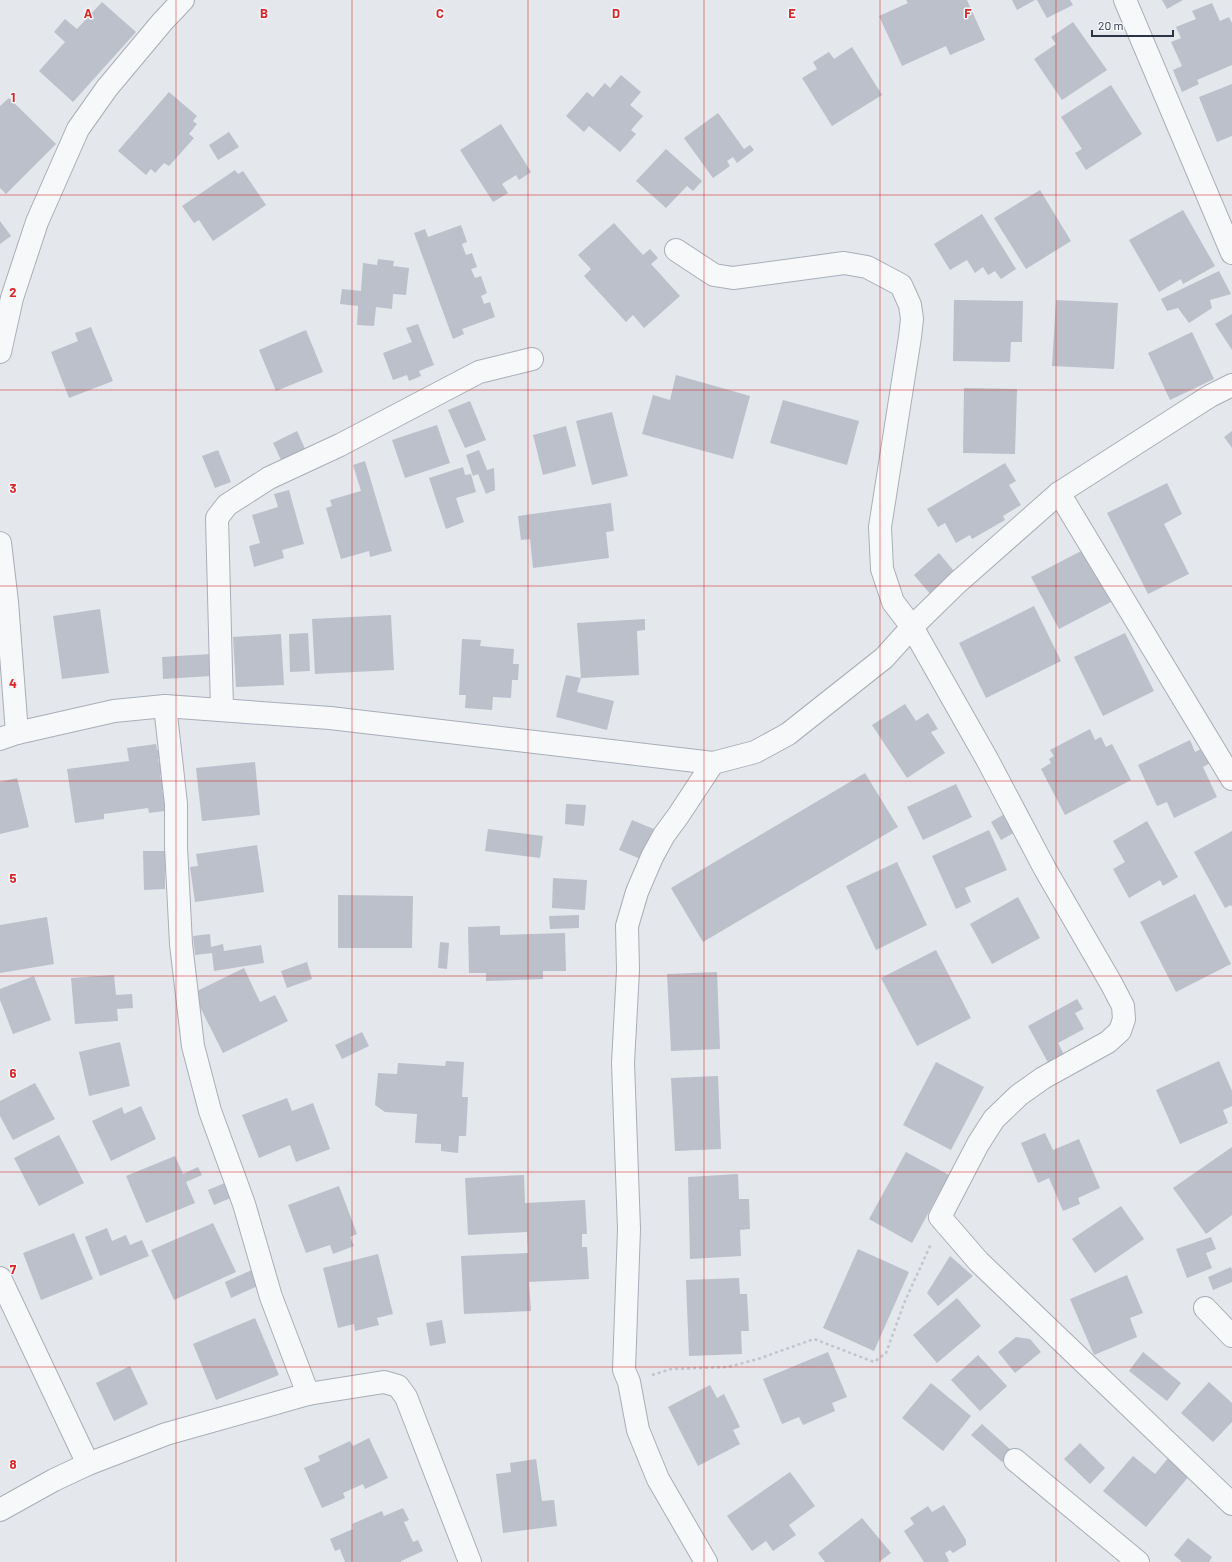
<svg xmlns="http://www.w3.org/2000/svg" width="1232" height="1562" font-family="Barlow,sans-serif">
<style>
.building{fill:#bbc0ca}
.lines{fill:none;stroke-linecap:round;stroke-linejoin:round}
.minor-casing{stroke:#a9aeb7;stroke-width:24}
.path{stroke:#c2c5cb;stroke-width:2.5;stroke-dasharray:3 3;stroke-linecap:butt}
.minor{stroke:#f7f8fa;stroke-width:22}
.grid{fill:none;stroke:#d62828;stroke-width:1;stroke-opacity:0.55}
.grid-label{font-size:13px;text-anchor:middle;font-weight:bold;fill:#d62828;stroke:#f4f6f9;stroke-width:3;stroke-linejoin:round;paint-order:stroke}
</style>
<rect width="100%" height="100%" fill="#e4e7ec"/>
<g class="building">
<polygon points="906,0 967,0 985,40 950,55 946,46 902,66 879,16 908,3"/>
<polygon points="1012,0 1035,0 1017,10"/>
<polygon points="1037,0 1070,0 1073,5 1047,18"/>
<polygon points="1162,0 1183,0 1167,9"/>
<polygon points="102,2 136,32 73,102 39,71 65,42 54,32 65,19 77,29"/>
<polygon points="1212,3 1220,21 1229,17 1232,23 1232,65 1197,80 1199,84 1182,92 1173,70 1182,66 1171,42 1181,38 1176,27 1196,19 1192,11"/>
<polygon points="1073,22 1107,70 1062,100 1034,59 1056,44 1051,37"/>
<polygon points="852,47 882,95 832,126 802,78 817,69 813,62 829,52 834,59"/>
<polygon points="621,75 641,92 630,105 643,116 631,130 636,134 620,152 589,126 584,132 566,116 587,92 593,97 605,83 610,88"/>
<polygon points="1232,84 1232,136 1217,142 1199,97"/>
<polygon points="1111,85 1142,134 1086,170 1075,153 1082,149 1061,117"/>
<polygon points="169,92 197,116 193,121 197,124 189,134 194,138 169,166 164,163 155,173 151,169 146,175 118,151"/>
<polygon points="9,98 56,144 6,194 0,188 0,106"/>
<polygon points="718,113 744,149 750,145 754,150 737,163 733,157 727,161 730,166 713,178 684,138"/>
<polygon points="501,124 531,172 519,180 516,175 502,184 508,193 493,202 460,150"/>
<polygon points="229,132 239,147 218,160 209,145"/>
<polygon points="666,149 702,181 693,191 687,186 666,208 636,181"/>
<polygon points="235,170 238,174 243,171 266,205 213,241 199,220 194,223 182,206"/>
<polygon points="1040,190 1071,241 1026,269 994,218"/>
<polygon points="1183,210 1215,266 1183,284 1181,279 1159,292 1129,240"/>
<polygon points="982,214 1016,269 1001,279 995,271 988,275 983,267 975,273 967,260 950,270 934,244"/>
<polygon points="0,221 11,236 0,244"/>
<polygon points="614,223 643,255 650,249 658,258 651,264 680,296 644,328 633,315 626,322 584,276 591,269 578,255"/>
<polygon points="461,225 467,242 462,244 466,255 472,253 477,267 471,269 475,278 481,276 487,293 481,296 484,304 490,302 495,317 462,329 464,334 453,339 414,233 425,229 428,237"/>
<polygon points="378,259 394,261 393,266 409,268 406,295 393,294 392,309 376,307 374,326 357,325 358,306 340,304 342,289 361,291 363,263 377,265"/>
<polygon points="1219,271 1231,294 1210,300 1212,308 1189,323 1178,308 1167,311 1161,299"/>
<polygon points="954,300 1023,301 1022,342 1011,342 1010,362 953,361"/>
<polygon points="1056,300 1118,303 1114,369 1052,366"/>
<polygon points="1232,314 1232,350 1215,324"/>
<polygon points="418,324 434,365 419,371 421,376 409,381 407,375 393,380 383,353 412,342 406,328"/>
<polygon points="91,327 113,381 69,398 51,352 78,341 75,333"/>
<polygon points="306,330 323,372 276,391 259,350"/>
<polygon points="1192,332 1214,379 1170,400 1148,353"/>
<polygon points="676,375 750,396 733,459 642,434 653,395 670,400"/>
<polygon points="964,388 1017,389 1015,454 963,453"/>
<polygon points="783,400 859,421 847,465 770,443"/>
<polygon points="470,401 486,440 465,448 448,410"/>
<polygon points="612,412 628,476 592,485 576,421"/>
<polygon points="437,425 450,463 405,478 392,440"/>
<polygon points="566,426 576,466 543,475 533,435"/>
<polygon points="297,431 306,451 282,462 273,443"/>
<polygon points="1232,431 1232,448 1224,437"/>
<polygon points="218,450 231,482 215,488 202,456"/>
<polygon points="479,450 487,470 494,468 495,490 486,494 478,474 473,476 466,455"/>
<polygon points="365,461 392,551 370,557 369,551 341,559 326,508 332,506 330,500 361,491 353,465"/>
<polygon points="1005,463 1016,481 1009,485 1021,505 1003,516 1005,520 972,539 970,535 956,543 945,523 938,527 927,509"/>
<polygon points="463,467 465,475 471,474 476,492 456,498 464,522 446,529 429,478"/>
<polygon points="1167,483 1182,514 1164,524 1189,574 1148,594 1107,513"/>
<polygon points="289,490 304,544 282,550 284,558 254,567 249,546 260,543 252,515 278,507 274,494"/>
<polygon points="611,503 614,531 606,532 609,558 533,568 530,539 521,540 518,516"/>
<polygon points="1083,550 1111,602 1059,629 1031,577"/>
<polygon points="939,553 958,576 932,596 914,575"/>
<polygon points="1034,606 1061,661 986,698 959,643"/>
<polygon points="100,609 109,673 62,679 53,616"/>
<polygon points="391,615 394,670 315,674 312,619"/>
<polygon points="645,619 645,630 637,631 639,675 581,678 577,692 614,701 607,730 556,717 566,675 581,678 577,623"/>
<polygon points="308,633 310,671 290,672 289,634"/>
<polygon points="1125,633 1154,691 1103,716 1074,657"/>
<polygon points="281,634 284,685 236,687 233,637"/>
<polygon points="462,639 481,640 480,646 514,649 513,664 519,664 518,680 512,680 511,698 493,697 492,710 465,708 466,695 459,695"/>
<polygon points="211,654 212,676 163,679 162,657"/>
<polygon points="905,704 916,721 928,713 938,729 931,732 945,753 907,778 872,725"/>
<polygon points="1090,729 1095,740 1101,737 1106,747 1112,744 1131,780 1065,815 1041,769 1051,763 1049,759 1054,756 1050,750"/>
<polygon points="1190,740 1195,752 1203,748 1210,763 1203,767 1217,797 1174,818 1167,802 1157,806 1138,765"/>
<polygon points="156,744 157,750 163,749 164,758 158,759 159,763 165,763 166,774 160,775 161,780 164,780 165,789 162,789 163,794 168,793 169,805 165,806 165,811 149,813 148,808 104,814 104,819 75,823 67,769 129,761 127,748"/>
<polygon points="255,762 260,815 202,821 196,768"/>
<polygon points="865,773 898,827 703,942 671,888"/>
<polygon points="17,778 29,827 0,834 0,782"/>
<polygon points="956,784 972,817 923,840 907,807"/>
<polygon points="566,804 586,805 584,826 565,824"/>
<polygon points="1008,812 1019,830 1001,840 991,822"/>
<polygon points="632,820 656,830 643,860 619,850"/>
<polygon points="1147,821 1178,877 1163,886 1160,880 1129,898 1113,869 1125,862 1113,841"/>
<polygon points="488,829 543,836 540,858 485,851"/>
<polygon points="989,830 1007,870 965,888 971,902 956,909 932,856"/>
<polygon points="1232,831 1232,907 1231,905 1225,908 1194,852"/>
<polygon points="257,845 264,892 195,902 190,867 198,866 196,854"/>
<polygon points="143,851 165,851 165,889 144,890"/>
<polygon points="897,862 927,925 876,950 846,886"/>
<polygon points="553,878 587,880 585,910 552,908"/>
<polygon points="1195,894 1231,964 1176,992 1140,922"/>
<polygon points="338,895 413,896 412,948 338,948"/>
<polygon points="1018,897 1040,938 992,964 970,924"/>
<polygon points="579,915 579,928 550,929 549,916"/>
<polygon points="47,917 54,964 0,973 0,925"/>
<polygon points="500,926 500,935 565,933 566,971 543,971 543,979 486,981 486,973 469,973 468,927"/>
<polygon points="210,934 211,947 223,944 224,951 261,945 264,963 214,971 212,953 195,955 193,936"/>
<polygon points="440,942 449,943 447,969 438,968"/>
<polygon points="936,950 971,1018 917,1046 881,978"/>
<polygon points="307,962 312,979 287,988 281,971"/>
<polygon points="244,968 260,1002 275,995 288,1021 223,1053 193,993"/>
<polygon points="717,972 720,1049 671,1051 667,974"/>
<polygon points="114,975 116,995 132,994 133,1008 117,1009 118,1021 75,1024 71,978"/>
<polygon points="34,976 51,1020 13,1034 0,1000 0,989"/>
<polygon points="1077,999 1083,1009 1075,1013 1084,1029 1058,1043 1067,1060 1051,1068 1028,1026"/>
<polygon points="362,1032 369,1046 342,1059 335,1045"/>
<polygon points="120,1042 130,1086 89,1096 79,1052"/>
<polygon points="446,1061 464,1062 462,1097 468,1097 466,1136 459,1136 458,1153 441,1151 441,1144 415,1143 417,1114 385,1112 375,1105 378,1073 397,1074 398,1063 445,1066"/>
<polygon points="1219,1061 1232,1091 1232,1106 1223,1110 1228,1123 1180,1144 1156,1090"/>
<polygon points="936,1062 984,1087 951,1150 903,1125"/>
<polygon points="718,1076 721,1149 675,1151 671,1078"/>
<polygon points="35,1083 55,1119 13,1140 0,1116 0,1101"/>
<polygon points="287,1098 292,1111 313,1103 330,1149 296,1162 290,1145 259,1158 242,1115"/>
<polygon points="141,1106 156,1139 111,1161 92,1121 122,1107 124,1114"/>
<polygon points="1045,1133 1053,1150 1079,1139 1100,1188 1078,1198 1080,1204 1063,1211 1049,1178 1038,1183 1021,1143"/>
<polygon points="59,1135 84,1183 39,1206 14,1158"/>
<polygon points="1232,1147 1232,1215 1206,1234 1173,1188"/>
<polygon points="906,1152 949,1175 912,1243 869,1219"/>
<polygon points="175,1156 183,1174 198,1167 202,1175 186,1182 195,1203 146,1223 126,1176"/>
<polygon points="738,1174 739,1199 749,1199 750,1229 740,1230 741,1256 690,1259 688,1177"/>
<polygon points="524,1175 525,1203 585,1200 587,1234 582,1234 582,1247 587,1247 589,1279 529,1282 531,1311 464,1314 461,1256 528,1253 527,1232 468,1235 465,1178"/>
<polygon points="227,1182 233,1197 214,1205 208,1190"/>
<polygon points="339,1186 357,1234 350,1237 354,1246 333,1254 330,1245 306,1253 288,1205"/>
<polygon points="1121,1206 1144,1239 1095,1273 1072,1239"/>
<polygon points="213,1223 236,1272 174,1300 151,1250"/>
<polygon points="107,1228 112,1241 126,1235 130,1245 142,1240 149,1256 100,1276 85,1237"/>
<polygon points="74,1233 93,1279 41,1300 23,1253"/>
<polygon points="1211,1237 1216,1249 1206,1253 1212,1268 1187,1278 1176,1249"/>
<polygon points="858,1249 909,1272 874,1351 823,1328"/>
<polygon points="378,1254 393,1314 377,1318 379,1325 355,1331 354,1324 338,1328 323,1268"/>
<polygon points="950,1256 973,1276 938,1306 927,1293"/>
<polygon points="1231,1267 1232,1270 1232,1282 1213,1290 1208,1277"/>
<polygon points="254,1269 262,1284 231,1298 225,1282"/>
<polygon points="1127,1275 1143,1313 1130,1318 1137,1337 1094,1355 1070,1299"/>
<polygon points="739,1278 740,1294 747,1294 749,1331 741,1331 742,1354 689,1356 686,1280"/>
<polygon points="957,1298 981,1326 937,1363 913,1335"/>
<polygon points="255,1318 279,1375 216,1400 193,1344"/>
<polygon points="442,1320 446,1343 430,1346 426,1323"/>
<polygon points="1016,1337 1030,1339 1041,1352 1015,1373 998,1352"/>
<polygon points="828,1352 847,1397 832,1403 835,1411 803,1425 799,1417 782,1424 763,1379"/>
<polygon points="1143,1352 1181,1383 1167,1401 1129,1371"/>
<polygon points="978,1355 1007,1386 980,1411 951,1380"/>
<polygon points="130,1366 148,1404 114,1421 96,1383"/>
<polygon points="1209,1382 1232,1403 1232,1422 1213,1442 1181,1413"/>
<polygon points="931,1383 971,1416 943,1451 902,1418"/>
<polygon points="710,1385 717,1398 724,1394 740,1427 733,1430 740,1444 698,1466 668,1407"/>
<polygon points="982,1424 1012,1451 1002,1462 971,1435"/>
<polygon points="369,1438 388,1478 365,1489 363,1484 343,1493 345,1498 322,1508 304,1468 320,1461 318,1456 350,1441 353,1446"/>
<polygon points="1080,1443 1105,1468 1090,1484 1064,1459"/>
<polygon points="1133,1456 1155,1474 1169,1457 1190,1475 1146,1527 1103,1491"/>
<polygon points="536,1459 542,1501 554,1500 557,1526 503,1533 496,1474 511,1472 510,1463"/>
<polygon points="790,1472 815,1506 789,1525 796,1535 773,1551 766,1541 752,1551 727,1516"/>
<polygon points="944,1505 966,1540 966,1545 953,1553 950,1550 945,1553 949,1561 947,1562 924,1562 904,1531 914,1524 910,1518 928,1506 932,1512"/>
<polygon points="403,1508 409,1520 404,1522 413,1542 418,1540 423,1551 401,1561 401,1562 345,1562 340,1549 335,1551 330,1539 353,1529 352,1524 382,1511 384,1516"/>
<polygon points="862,1518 891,1553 879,1562 825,1562 818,1553"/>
<polygon points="1188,1538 1212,1557 1209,1562 1182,1562 1174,1555"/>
</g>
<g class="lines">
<g class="minor-casing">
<g id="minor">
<polyline points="1125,0 1232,253"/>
<polyline points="676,250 714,275 733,278 844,263 867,267 901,285 910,305 912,319 910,337 880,527 882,569 893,602 912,627 988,761 1045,869 1111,983 1123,1006 1124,1019 1120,1031 1108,1042 1043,1078 1019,1095 994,1119 978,1144 940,1217 979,1262 1232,1504"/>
<polyline points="0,352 12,298 37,222 78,129 107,88 163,21 183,0"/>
<polyline points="1059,493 1232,779"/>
<polyline points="0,543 7,602 17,733"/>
<polyline points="165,706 176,804 176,847 181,944 193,1046 210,1111 244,1204 271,1297 308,1394"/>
<polyline points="222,709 217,518 227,505 269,478 340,445 479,372 532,359"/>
<polyline points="0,739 17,733 114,711 165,706 330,718 713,763 755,752 788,734 884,658 912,627 957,583 1059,493 1210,396 1232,385"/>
<polyline points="0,1278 88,1464"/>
<polyline points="1205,1308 1232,1336"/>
<polyline points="1015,1460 1138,1562"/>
<polyline points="0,1510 54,1480 88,1464 166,1434 308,1394 384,1382 398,1386 406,1397 470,1562"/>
<polyline points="706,1562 658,1479 638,1430 629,1382 624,1370 629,1229 623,1063 628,970 627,926 637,892 652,857 664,835 678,816 713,763"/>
</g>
</g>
<polyline class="path" points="652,1375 671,1369 728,1367 758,1359 814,1339 874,1362 886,1353 905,1301 931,1244"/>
<use href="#minor" class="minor"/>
</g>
<path class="grid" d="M 176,0 L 176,1562M 352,0 L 352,1562M 528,0 L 528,1562M 704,0 L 704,1562M 880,0 L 880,1562M 1056,0 L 1056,1562M 0,195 L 1232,195M 0,390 L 1232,390M 0,586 L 1232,586M 0,781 L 1232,781M 0,976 L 1232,976M 0,1172 L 1232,1172M 0,1367 L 1232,1367"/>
<g class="grid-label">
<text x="88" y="18">A</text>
<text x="264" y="18">B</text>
<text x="440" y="18">C</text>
<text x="616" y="18">D</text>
<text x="792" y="18">E</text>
<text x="968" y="18">F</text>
<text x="13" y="102">1</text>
<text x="13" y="297">2</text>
<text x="13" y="493">3</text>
<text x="13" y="688">4</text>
<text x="13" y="883">5</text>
<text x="13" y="1078">6</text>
<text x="13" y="1274">7</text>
<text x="13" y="1469">8</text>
</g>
<path d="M1092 30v6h81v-6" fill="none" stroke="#2b3445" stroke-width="2"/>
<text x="1098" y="30" font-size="12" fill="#2b3445" stroke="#f4f6f9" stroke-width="3" paint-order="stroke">20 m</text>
</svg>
